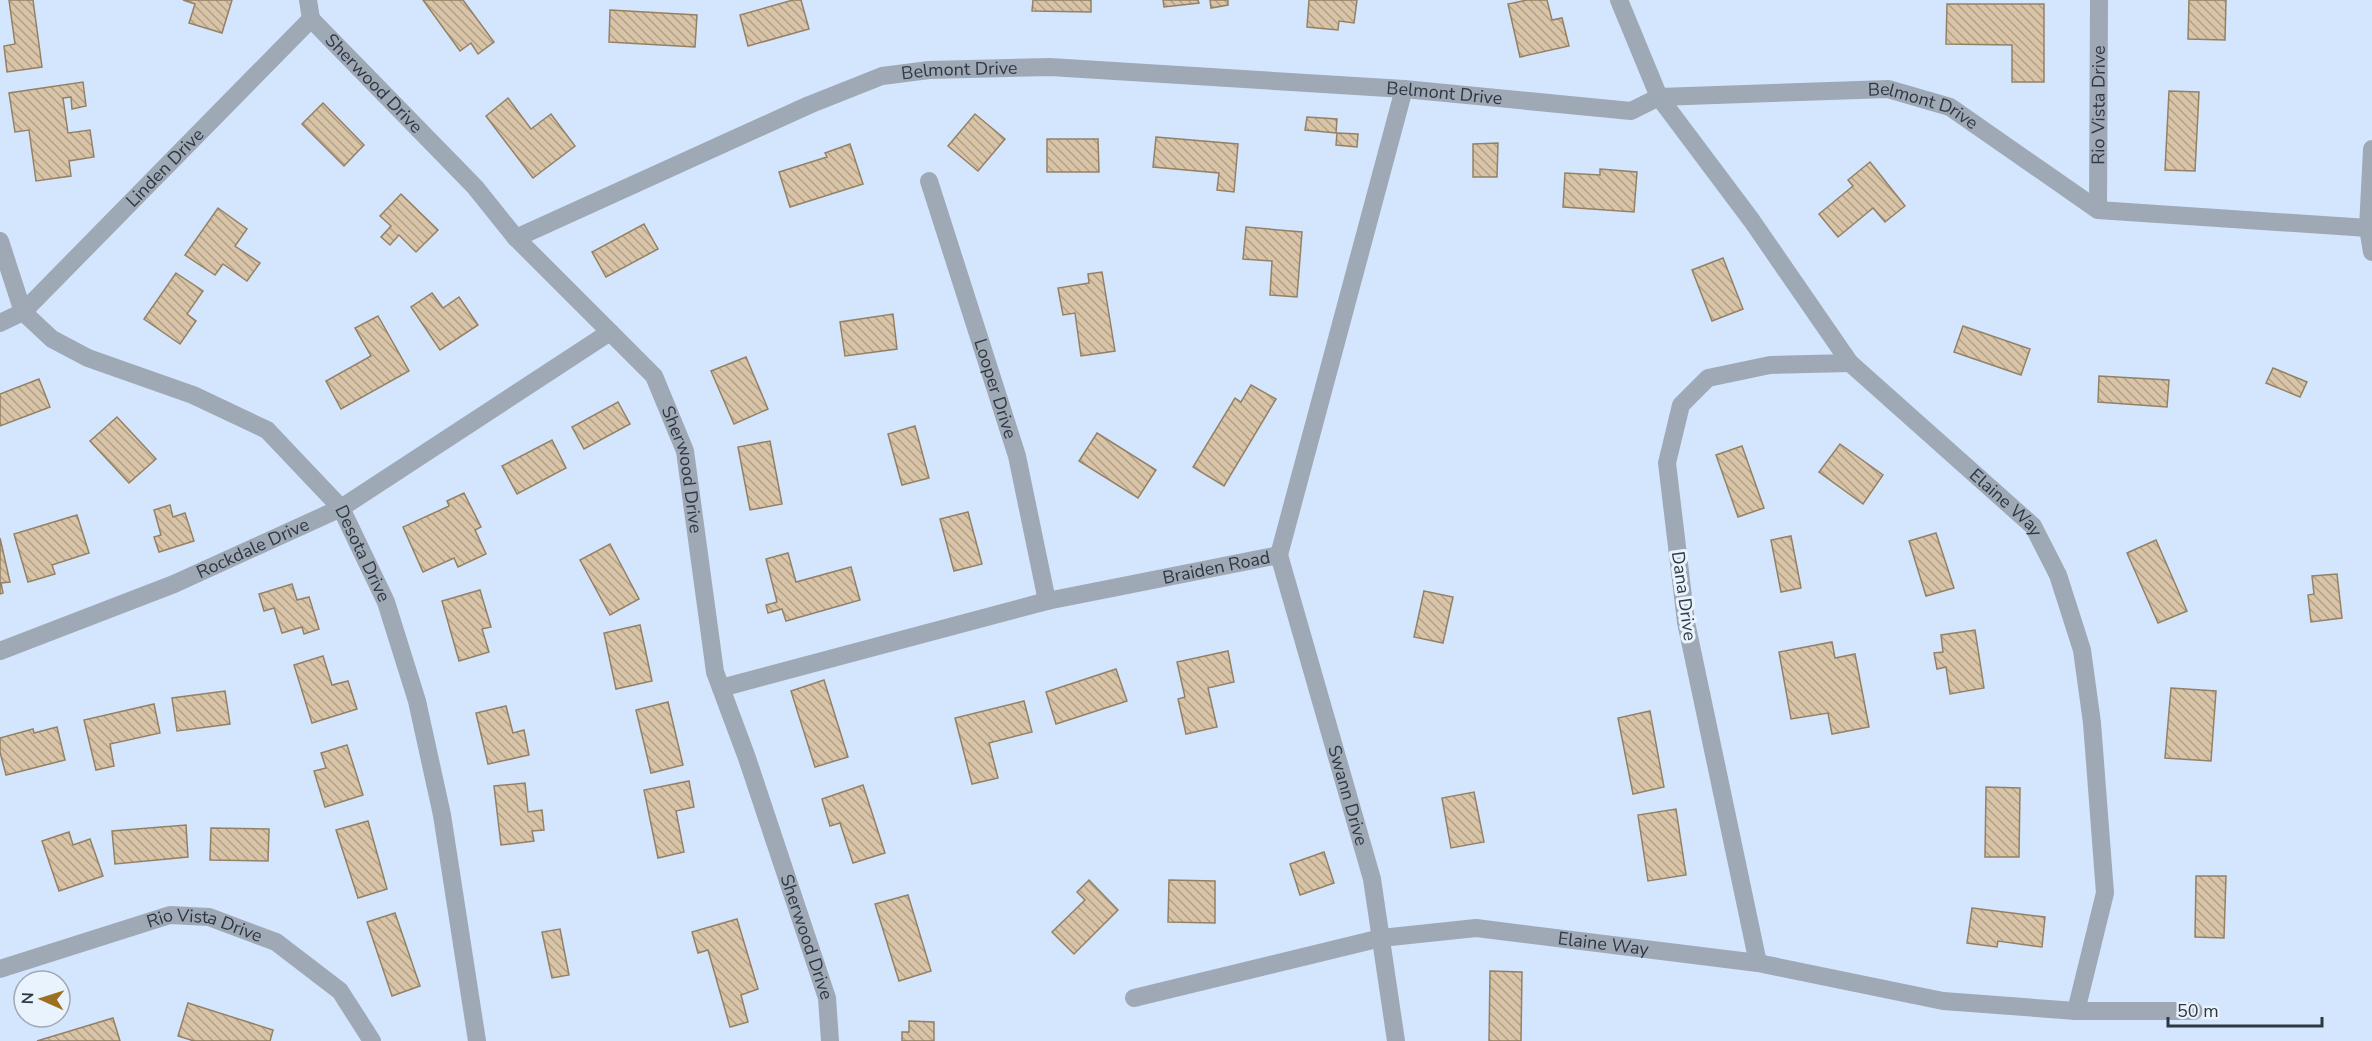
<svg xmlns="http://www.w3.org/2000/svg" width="2372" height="1041" font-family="'Nunito Sans',sans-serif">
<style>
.building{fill:url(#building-back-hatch);stroke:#948165;stroke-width:1.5}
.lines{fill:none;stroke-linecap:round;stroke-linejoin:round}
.street{stroke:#9fa9b5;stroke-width:18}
.labels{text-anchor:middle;stroke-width:6;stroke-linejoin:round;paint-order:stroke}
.street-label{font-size:18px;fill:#2f3743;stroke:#e9f3fe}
</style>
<defs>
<pattern id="building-back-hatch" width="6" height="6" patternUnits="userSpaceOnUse" patternTransform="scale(1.5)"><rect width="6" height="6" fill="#d9c4a7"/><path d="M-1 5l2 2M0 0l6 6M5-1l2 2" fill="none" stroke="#b0a08a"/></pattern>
</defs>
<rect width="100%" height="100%" fill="#d4e6fd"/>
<g class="building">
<polygon points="9,0 33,0 42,67 7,72 4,46 15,44"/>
<polygon points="183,0 232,0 222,33 189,23 195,4"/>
<polygon points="423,0 463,0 494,42 478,54 471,43 460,51"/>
<polygon points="793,0 801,0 809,29 748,46 740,15"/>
<polygon points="1033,0 1091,0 1091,12 1032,11"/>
<polygon points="1163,0 1198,0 1199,3 1164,7"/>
<polygon points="1210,0 1228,0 1228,5 1211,8"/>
<polygon points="1309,0 1357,0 1354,23 1339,21 1338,30 1307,27"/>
<polygon points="1527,0 1547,0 1552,20 1562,18 1569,46 1520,57 1508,4"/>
<polygon points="2189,0 2226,0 2225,40 2188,39"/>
<polygon points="1947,4 2044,4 2044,82 2012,82 2012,45 1946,44"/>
<polygon points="610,10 697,15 695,47 609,42"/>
<polygon points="83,82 86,106 72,109 71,97 63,98 68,133 90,130 94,157 69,161 71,176 36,181 29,130 15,132 9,93"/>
<polygon points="2169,91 2199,92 2195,171 2165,170"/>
<polygon points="508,98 531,129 551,114 575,146 533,178 486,116"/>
<polygon points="323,103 364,145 344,166 302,124"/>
<polygon points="975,114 1005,139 978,171 948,146"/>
<polygon points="1307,117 1337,119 1336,133 1305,130"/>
<polygon points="1337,133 1358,134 1357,147 1336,145"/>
<polygon points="1156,137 1238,144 1234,192 1217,190 1219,173 1153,167"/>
<polygon points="1047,139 1098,139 1099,172 1047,172"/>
<polygon points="1498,143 1497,177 1473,177 1473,144"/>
<polygon points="850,144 863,184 790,207 779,172 827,157 825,153"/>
<polygon points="1870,162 1905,206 1885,222 1873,208 1838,237 1819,214 1853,186 1848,180"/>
<polygon points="1600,169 1637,172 1634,212 1563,207 1565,173 1600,175"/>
<polygon points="401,194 438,230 416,252 399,235 390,245 381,237 391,226 380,216"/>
<polygon points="218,208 247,229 235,246 260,263 247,281 223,264 215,275 185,255"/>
<polygon points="644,224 658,249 606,277 592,252"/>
<polygon points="1246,227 1302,232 1297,297 1270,295 1272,261 1243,259"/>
<polygon points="1723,258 1743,309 1712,321 1692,270"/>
<polygon points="1102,272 1115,351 1081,356 1075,313 1063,315 1058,288 1089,283 1088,274"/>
<polygon points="176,273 203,291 187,314 196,321 180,344 144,319"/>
<polygon points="432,293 443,308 459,297 478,325 440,350 411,307"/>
<polygon points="893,314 897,349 845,356 840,322"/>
<polygon points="378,316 409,371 341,409 326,381 371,356 355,328"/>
<polygon points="1963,326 2030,349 2021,375 1954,352"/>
<polygon points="746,357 768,409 734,424 711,371"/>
<polygon points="2273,368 2307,382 2300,397 2266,383"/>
<polygon points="2099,376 2169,380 2167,407 2098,402"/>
<polygon points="39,379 50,407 0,426 0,394"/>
<polygon points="1251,385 1276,399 1224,486 1193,467 1235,398 1241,402"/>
<polygon points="618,402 630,424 584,449 572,427"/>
<polygon points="117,417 156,459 129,483 90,441"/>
<polygon points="915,426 929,478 902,485 888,434"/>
<polygon points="1097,433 1156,470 1138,498 1079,461"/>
<polygon points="552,440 566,468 517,494 502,466"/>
<polygon points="770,441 782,504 750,510 738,447"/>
<polygon points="1840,444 1883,475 1863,504 1819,472"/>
<polygon points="1742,446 1764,508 1738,517 1716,455"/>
<polygon points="464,493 481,527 475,530 486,554 458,567 454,558 423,572 403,527 449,506 447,501"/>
<polygon points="170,505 173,517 185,513 194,541 159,552 154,537 161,535 154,510"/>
<polygon points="968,512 982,564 954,571 940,519"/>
<polygon points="77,515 89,553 52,565 55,574 28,582 14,534"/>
<polygon points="1936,533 1954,588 1926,596 1909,541"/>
<polygon points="1791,536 1801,588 1781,592 1771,540"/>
<polygon points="0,538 10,582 1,583 3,593 0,594"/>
<polygon points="2156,540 2187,611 2158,623 2127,553"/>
<polygon points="610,544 639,599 610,615 580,560"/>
<polygon points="788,553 796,582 851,567 860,600 786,621 782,609 768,613 766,605 777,602 766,559"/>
<polygon points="2337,574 2342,618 2311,622 2308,595 2314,594 2312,576"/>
<polygon points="292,584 297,600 309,597 319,629 304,634 302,627 282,633 274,608 264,611 259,594"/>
<polygon points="480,590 491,627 482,629 489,652 459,661 442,601"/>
<polygon points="1424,591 1453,597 1443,643 1414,637"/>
<polygon points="640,625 652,681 616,689 604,633"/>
<polygon points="1975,630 1984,688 1950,694 1946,667 1937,669 1934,653 1943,652 1941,635"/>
<polygon points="1832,642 1835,658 1855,654 1869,727 1832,734 1828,713 1791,719 1779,652"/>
<polygon points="1228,651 1234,682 1208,688 1217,727 1186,734 1178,699 1185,697 1177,662"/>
<polygon points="323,656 332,685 348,681 357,709 312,723 294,665"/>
<polygon points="1116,669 1127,701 1056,724 1046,692"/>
<polygon points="824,680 848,757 815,767 791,691"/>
<polygon points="2171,688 2216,691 2211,761 2165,758"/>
<polygon points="225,691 230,724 177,731 172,698"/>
<polygon points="1024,701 1032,732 989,743 998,778 972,784 955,718"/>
<polygon points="668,702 683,765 651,773 636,710"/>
<polygon points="154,704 160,733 110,744 114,766 96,770 84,720"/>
<polygon points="506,706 513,733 524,730 529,755 488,764 476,713"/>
<polygon points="1650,711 1664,787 1633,794 1618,718"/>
<polygon points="57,727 65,760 6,775 0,752 0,738 33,729 34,733"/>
<polygon points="347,745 363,795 325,807 314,771 326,768 321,753"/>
<polygon points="689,781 694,807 676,811 684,852 658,858 644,790"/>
<polygon points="525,783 528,812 542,810 544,830 532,831 534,841 501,845 494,786"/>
<polygon points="863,785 885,853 853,863 840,823 830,826 822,799"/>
<polygon points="1986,787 2020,788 2019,857 1985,857"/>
<polygon points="1474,792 1484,842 1451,848 1442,798"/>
<polygon points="1676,809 1686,875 1648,881 1638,815"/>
<polygon points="368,821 387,889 358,898 336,830"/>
<polygon points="186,825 188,857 115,864 112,831"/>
<polygon points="211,828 269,829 268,861 210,860"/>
<polygon points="69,832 73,845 90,839 103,876 59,891 42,841"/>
<polygon points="1324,852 1334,883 1300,895 1290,864"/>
<polygon points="2196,876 2226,876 2224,938 2195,937"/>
<polygon points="1089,880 1118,910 1074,954 1052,932 1085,900 1077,892"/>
<polygon points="1169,880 1215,881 1215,923 1168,922"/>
<polygon points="908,895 931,971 899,981 875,904"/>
<polygon points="1972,908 2045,917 2042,947 1998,941 1997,947 1967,943"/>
<polygon points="395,913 420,986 392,996 367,922"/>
<polygon points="737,919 758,989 741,995 748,1022 730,1027 708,950 698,953 692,932"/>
<polygon points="560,929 569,975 552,978 542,932"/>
<polygon points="1490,971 1522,972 1521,1041 1489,1041"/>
<polygon points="188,1003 273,1030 270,1041 194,1041 178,1036"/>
<polygon points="113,1018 120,1041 37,1041"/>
<polygon points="909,1021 934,1022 934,1041 902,1041 902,1032 909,1032"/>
</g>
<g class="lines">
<g class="street">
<path id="s1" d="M 1619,0 L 1659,97 L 1752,221 L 1850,363 L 2033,526 L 2058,575 L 2082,650 L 2092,723 L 2105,893 L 2076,1011"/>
<path id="s2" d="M 311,19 L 475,187 L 516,238 L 654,376 L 685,451 L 715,672 L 747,758 L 827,998 L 830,1041"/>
<polyline points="2372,149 2368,228 2372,252"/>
<path id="s3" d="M 929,181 L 1017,456 L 1047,601"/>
<path id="s4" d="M 2098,210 L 2099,0"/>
<path id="s5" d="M 516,238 L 809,105 L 882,76 L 929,70 L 1050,67 L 1404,89 L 1631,111 L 1659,97 L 1888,89 L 1950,107 L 2098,210 L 2368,228"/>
<path id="s6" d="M 0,241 L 23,312 L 52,339 L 88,358 L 193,395 L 267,430 L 341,508 L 386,602 L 417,701 L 442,815 L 477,1041"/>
<path id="s7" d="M 0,323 L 23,312 L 311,19 L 308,0"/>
<path id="s8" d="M 1279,555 L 1372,879 L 1396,1041"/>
<path id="s9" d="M 0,651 L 174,584 L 341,508 L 610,332"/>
<path id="s10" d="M 721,688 L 1047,601 L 1279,555 L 1404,89"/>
<polyline points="1758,963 1686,622 1667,463 1681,405 1708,378 1770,365 1850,363"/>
<path id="s11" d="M 0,969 L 170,915 L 209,917 L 276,942 L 340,991 L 372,1041"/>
<path id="s12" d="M 1134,998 L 1381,938 L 1476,928 L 1758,963 L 1943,1001 L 2076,1011 L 2194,1011"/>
</g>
</g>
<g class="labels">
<g class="street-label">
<text dy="6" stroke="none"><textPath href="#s5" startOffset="478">Belmont Drive</textPath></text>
<text dy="6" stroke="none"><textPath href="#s2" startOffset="90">Sherwood Drive</textPath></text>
<text dy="6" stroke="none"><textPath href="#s5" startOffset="964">Belmont Drive</textPath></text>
<text dy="6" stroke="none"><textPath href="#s4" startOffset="105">Rio Vista Drive</textPath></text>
<text dy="6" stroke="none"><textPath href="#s5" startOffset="1450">Belmont Drive</textPath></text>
<text dy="6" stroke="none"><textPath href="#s7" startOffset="228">Linden Drive</textPath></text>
<text dy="6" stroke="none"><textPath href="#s3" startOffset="218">Looper Drive</textPath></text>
<text dy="6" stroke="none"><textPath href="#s2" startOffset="594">Sherwood Drive</textPath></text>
<text dy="6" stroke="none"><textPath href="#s1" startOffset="642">Elaine Way</textPath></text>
<text dy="6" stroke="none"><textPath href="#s9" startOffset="273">Rockdale Drive</textPath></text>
<text dy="6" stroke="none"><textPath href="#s6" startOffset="506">Desota Drive</textPath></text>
<text dy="6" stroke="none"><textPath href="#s10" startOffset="510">Braiden Road</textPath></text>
<text transform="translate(1684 596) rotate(82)" y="6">Dana Drive</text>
<text dy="6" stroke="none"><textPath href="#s8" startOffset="250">Swann Drive</textPath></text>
<text dy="6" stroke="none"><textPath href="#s11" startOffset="214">Rio Vista Drive</textPath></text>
<text dy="6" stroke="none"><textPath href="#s2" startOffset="1080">Sherwood Drive</textPath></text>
<text dy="6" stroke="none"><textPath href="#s12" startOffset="478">Elaine Way</textPath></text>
</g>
</g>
<g transform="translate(42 999) rotate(273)"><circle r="28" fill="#e9f3fe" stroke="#9fa8b3" stroke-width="1.5"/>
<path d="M0-4.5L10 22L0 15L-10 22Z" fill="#9d6f20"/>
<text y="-9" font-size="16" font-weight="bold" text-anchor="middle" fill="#2f3743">N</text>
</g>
<path d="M2168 1017v9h154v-9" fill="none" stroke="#2f3743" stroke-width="3"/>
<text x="2177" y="1017" font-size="18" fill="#2f3743" stroke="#e9f3fe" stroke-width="4.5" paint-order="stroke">50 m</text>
</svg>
